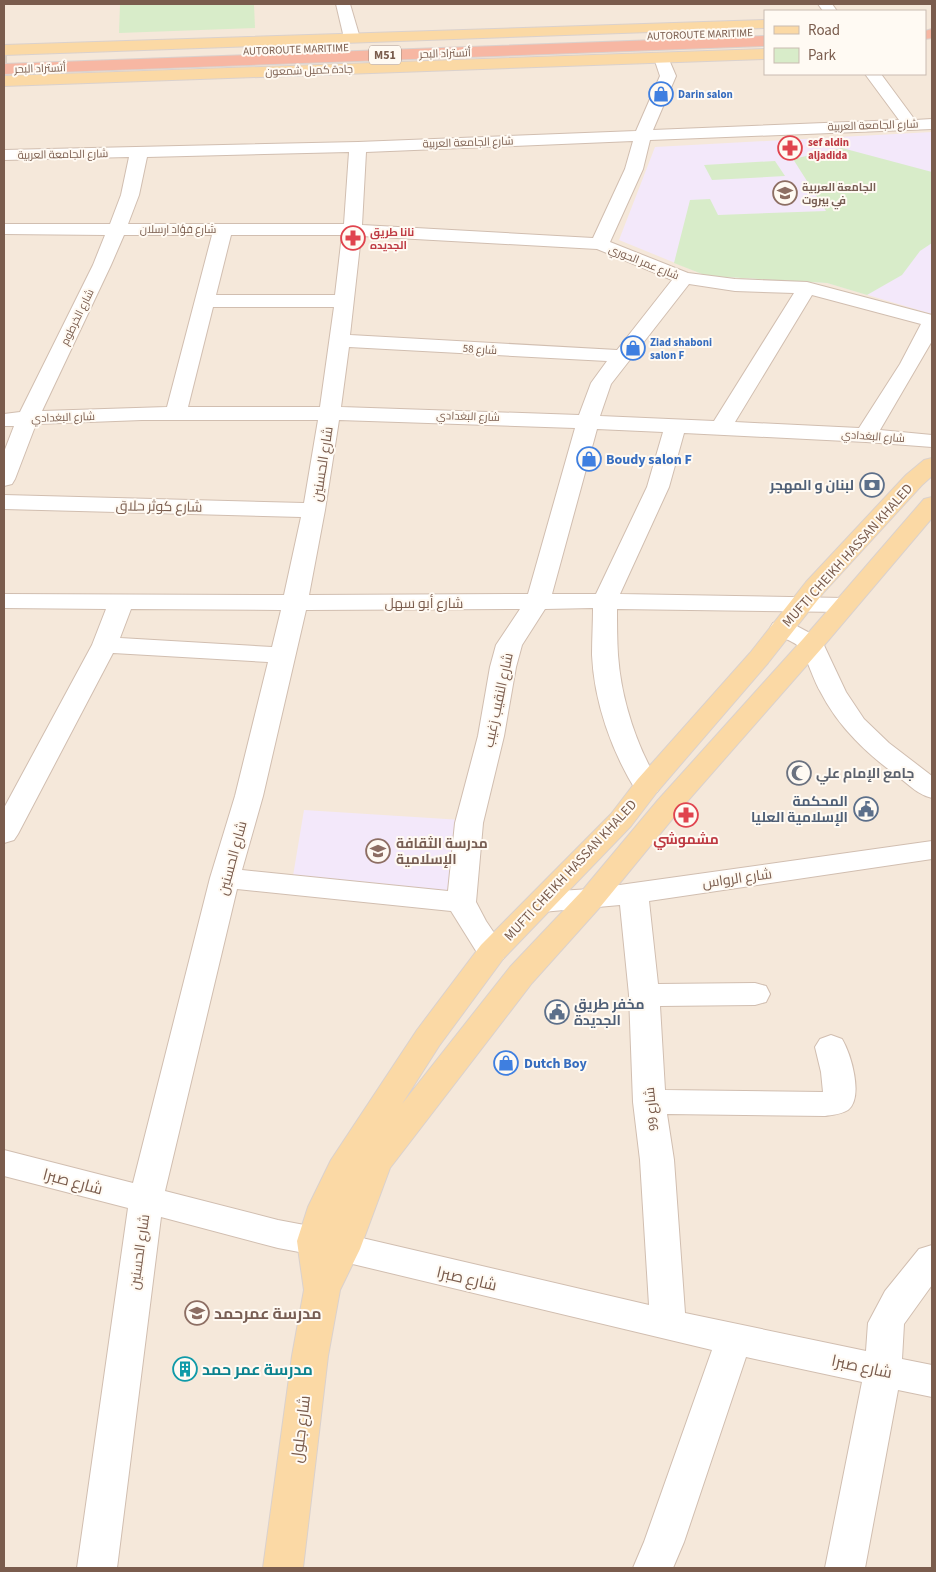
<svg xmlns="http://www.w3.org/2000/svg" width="936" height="1572" font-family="'Source Sans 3',Cairo,sans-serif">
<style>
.residential{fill:#f5e8da;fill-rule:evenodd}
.education{fill:#f3e8fa}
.green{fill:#d8ecc9}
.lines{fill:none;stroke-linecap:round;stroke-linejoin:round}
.highway-tunnel{stroke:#dcd0c4;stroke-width:16;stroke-dasharray:16 8;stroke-linecap:butt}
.minor-casing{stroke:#d1beb0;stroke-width:2}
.major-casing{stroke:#dad1cd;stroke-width:2}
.highway-casing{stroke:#dad1cd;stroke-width:2}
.minor{fill:#fff;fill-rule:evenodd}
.major{fill:#fbd9a5;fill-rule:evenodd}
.highway{fill:#f7b7a3;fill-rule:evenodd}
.labels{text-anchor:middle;stroke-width:4;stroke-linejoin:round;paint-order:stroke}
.far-street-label{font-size:11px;fill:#7a5c4d;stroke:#fffaf3}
.far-shop-label{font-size:11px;font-weight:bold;fill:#366cbe;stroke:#fffaf3;text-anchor:start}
.far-health-label{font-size:11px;font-weight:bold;fill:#be3a42;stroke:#fffaf3;text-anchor:start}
.far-education-label{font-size:11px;font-weight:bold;fill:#785e54;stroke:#fffaf3;text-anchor:start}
.shield{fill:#fffaf3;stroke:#a28b7f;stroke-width:1}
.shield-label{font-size:12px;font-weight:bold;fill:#7a5c4d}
.shop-label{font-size:14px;font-weight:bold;fill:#366cbe;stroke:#fffaf3;text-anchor:start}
.street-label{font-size:14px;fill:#7a5c4d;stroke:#fffaf3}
.service-label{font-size:14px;font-weight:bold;fill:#4e5e75;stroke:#fffaf3;text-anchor:end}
.worship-label{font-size:14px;font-weight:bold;fill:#5b616d;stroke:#fffaf3;text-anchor:start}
.health-label{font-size:14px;font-weight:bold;fill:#be3a42;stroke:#fffaf3}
.education-label{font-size:14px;font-weight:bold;fill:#785e54;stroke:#fffaf3;text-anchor:start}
.near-street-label{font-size:16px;fill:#7a5c4d;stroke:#fffaf3}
.near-education-label{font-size:16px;font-weight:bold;fill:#785e54;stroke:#fffaf3;text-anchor:start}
.near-culture-label{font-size:16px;font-weight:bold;fill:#0d838f;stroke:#fffaf3;text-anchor:start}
</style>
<rect width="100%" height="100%" fill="#fdf6ec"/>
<path class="residential" d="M 4,4 L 932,4 L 932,1568 L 4,1568 ZM 765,11 L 925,11 L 925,74 L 765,74 Z"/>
<g class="education">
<polygon points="932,132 932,314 827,283 707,276 619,240 655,147"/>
<polygon points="304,810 462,820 455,897 292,882"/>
</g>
<g class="green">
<polygon points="120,4 254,4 255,28 119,33"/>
<polygon points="842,148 932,172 932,243 920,251 902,275 867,295 827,283 707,276 674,263 690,200 710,199 718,215 826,211 793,159"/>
<polygon points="775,161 785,176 712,180 704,165"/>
</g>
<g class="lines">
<polyline class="highway-tunnel" points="4,60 7,60"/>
<g class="minor-casing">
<g id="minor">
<polygon points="336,4 350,4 360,38 357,41 347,41 344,38"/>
<polygon points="818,4 832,4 837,11 823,11"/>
<path d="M 662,53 L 667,55 L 676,76 L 653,130 L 899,120 L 865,74 L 881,74 L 915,120 L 932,119 L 932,129 L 650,140 L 643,169 L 610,242 L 688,273 L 735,279 L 807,282 L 932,315 L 932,341 L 880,430 L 932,435 L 932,447 L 866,442 L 684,433 L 669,487 L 620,594 L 844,598 L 853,600 L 856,605 L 853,610 L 844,612 L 617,609 C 617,624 617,640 618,655 C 621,699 637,749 661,786 L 657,792 L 647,795 L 637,792 C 612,753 594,702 592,655 C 592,639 593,624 593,608 L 545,609 L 522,645 L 516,667 L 504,736 L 483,823 L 476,902 L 486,921 L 507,952 L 503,959 L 492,962 L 481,959 L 451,911 L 237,889 L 165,1191 L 278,1220 L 315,1227 L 649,1305 L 640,1160 L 633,1102 L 629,995 L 620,905 L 542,912 L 532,909 L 527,902 L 532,895 L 542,892 L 591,889 L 932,841 L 932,859 L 649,901 L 658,984 L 755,983 L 766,986 L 770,994 L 766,1002 L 755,1005 L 660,1006 L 665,1090 L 823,1092 L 821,1072 L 815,1047 L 820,1039 L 831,1035 L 842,1039 C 851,1054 864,1097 848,1110 C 842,1114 832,1115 825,1116 L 667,1114 L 674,1160 L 685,1313 L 866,1351 L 868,1323 L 885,1291 L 919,1249 L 932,1245 L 932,1285 L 904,1324 L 902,1359 L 932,1365 L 932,1397 L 898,1390 L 865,1568 L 825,1568 L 862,1382 L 746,1357 L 684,1542 L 673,1568 L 633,1568 L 644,1542 L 712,1350 L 315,1255 L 278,1248 L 161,1217 L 117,1568 L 77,1568 L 128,1208 L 4,1176 L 4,1150 L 133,1183 L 210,878 L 235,796 L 268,662 L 113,653 L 18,834 L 14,840 L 4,843 L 4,808 L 92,645 L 106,609 L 4,608 L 4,594 L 284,595 L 301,517 L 4,509 L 4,495 L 304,503 L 318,420 L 142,420 L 36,424 L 15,479 L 12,484 L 4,486 L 4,452 L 14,426 L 4,426 L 4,414 L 20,412 L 93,265 L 105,235 L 4,234 L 4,224 L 110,224 L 121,195 L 129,157 L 4,160 L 4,150 L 358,142 L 636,131 L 660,76 L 654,58 L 657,55 ZM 633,141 L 625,169 L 593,238 L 362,225 L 366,152 ZM 349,152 L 344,224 L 128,224 L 139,195 L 147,157 ZM 124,235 L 212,235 L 167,407 L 42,411 L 111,265 ZM 231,235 L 342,235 L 335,295 L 216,295 ZM 361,236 L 597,249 L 672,280 L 617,350 L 350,335 ZM 689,284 L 735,291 L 794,293 L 714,421 L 600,416 L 611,384 ZM 812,295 L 921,324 L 900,364 L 859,428 L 735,422 ZM 213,307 L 334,307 L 320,407 L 188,407 ZM 349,347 L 607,361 L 591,383 L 579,415 L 341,407 ZM 339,420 L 575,428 L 528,594 L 309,595 L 325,510 ZM 597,429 L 663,432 L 647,487 L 596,594 L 552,594 ZM 131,609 L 281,610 L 272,647 L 120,638 ZM 520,609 L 496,645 L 490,667 L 478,736 L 455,823 L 448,891 L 242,870 L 263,796 L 306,610 Z"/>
<path d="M 782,621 L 791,623 L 821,639 L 846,692 L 864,719 L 889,743 L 932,776 L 932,798 C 919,795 910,786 900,778 C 867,754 839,728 820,691 C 814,681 806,656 801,649 C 794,639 777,639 770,628 L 773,623 Z"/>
</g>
</g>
<g class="major-casing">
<g id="major">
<polygon points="765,20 765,28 4,55 4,45"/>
<polygon points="765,49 765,59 4,86 4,76"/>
<polygon points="932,458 932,476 922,485 824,592 768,663 657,792 631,826 503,959 439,1046 402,1104 510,967 581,892 658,800 803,639 924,499 932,497 932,518 821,649 678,812 601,906 532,983 390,1168 360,1249 340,1290 328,1356 303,1568 263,1568 292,1356 304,1290 297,1241 308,1207 331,1160 417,1030 481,945 611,814 637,780 750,653 806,582 906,475 924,460"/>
</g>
</g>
<g class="highway-casing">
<g id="highway">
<polygon points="932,29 932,38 925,39 925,31"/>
<polygon points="765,36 765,46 4,74 4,64"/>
</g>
</g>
<use href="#minor" class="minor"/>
<use href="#major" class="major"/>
<use href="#highway" class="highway"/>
</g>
<defs>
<g id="shop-ring" transform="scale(1.25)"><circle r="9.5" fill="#fffaf3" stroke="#3f7fe0" stroke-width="1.5"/><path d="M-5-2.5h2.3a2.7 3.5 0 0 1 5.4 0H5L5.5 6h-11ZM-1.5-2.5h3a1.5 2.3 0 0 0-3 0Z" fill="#3f7fe0"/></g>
<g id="pharmacy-ring" transform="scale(1.25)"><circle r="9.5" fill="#fffaf3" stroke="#e0444e" stroke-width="1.5"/><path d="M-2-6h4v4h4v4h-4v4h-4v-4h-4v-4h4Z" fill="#e0444e"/></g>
<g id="university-ring" transform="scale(1.25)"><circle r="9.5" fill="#fffaf3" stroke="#8d6e63" stroke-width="1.5"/><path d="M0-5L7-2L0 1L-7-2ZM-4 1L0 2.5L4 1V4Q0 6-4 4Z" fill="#8d6e63"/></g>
<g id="bank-ring" transform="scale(1.25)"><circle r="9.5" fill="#fffaf3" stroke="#5c6f8a" stroke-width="1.5"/><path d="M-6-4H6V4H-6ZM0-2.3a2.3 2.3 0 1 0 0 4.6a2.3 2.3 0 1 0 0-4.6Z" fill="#5c6f8a"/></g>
<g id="mosque-ring" transform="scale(1.25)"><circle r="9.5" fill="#fffaf3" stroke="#6b7280" stroke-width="1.5"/><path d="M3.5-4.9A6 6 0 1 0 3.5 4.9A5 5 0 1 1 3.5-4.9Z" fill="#6b7280"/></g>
<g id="civic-ring" transform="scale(1.25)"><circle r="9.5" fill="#fffaf3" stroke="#5c6f8a" stroke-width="1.5"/><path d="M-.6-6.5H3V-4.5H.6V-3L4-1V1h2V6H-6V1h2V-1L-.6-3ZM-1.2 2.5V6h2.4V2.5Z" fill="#5c6f8a"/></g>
<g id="school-ring" transform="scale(1.25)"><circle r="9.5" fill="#fffaf3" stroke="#8d6e63" stroke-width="1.5"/><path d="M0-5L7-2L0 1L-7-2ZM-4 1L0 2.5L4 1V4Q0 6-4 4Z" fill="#8d6e63"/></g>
<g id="building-ring" transform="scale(1.25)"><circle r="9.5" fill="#fffaf3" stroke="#0f9aa8" stroke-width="1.5"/><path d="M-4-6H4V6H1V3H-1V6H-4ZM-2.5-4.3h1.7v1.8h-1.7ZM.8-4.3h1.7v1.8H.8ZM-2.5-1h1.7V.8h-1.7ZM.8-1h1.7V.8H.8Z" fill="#0f9aa8"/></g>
</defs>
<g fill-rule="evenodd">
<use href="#shop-ring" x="661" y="94"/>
<use href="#pharmacy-ring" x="790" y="148"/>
<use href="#university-ring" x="785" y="193"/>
<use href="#pharmacy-ring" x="353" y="238"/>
<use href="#shop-ring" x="633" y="348"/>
<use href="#shop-ring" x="589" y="459"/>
<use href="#bank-ring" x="872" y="485"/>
<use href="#mosque-ring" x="799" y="773"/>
<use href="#civic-ring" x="866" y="809"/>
<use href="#pharmacy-ring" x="686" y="815"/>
<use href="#school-ring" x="378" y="851"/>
<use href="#civic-ring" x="557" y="1012"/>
<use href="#shop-ring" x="506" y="1063"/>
<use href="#school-ring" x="197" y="1313"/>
<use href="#building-ring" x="185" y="1369"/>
</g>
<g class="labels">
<g class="far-street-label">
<text transform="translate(700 34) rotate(-2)" y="4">AUTOROUTE MARITIME</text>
<text transform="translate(296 49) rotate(-2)" y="4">AUTOROUTE MARITIME</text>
<text transform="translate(445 53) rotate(-2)" y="4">أتستراد البحر</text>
<text transform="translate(40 68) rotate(-2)" y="4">أتستراد البحر</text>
<text transform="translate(309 70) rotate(-2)" y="4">جادة كميل شمعون</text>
<text transform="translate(873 125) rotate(-2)" y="4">شارع الجامعة العربية</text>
<text transform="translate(468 142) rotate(-2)" y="4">شارع الجامعة العربية</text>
<text transform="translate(63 154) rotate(-1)" y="4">شارع الجامعة العربية</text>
<text x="178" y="233">شارع فؤاد ارسلان</text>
<text transform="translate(644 262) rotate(22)" y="4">شارع عمر الحوري</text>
<text transform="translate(77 317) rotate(-64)" y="4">شارع الخرطوم</text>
<text transform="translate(480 349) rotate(4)" y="4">شارع 58</text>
<text transform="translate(468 416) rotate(2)" y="4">شارع البغدادي</text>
<text transform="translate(63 417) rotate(-2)" y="4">شارع البغدادي</text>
<text transform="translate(873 436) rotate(4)" y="4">شارع البغدادي</text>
</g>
<g class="far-shop-label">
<text x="678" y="98">Darin salon</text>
<text x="650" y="346">Ziad shaboni<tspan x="650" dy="13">salon F</tspan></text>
</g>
<g class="far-health-label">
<text x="808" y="146">sef aldin<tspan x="808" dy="13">aljadida</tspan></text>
<text x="370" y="236">نانا طريق<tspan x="370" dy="13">الجديده</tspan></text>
</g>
<g class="far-education-label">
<text x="802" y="191">الجامعة العربية<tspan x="802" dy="13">في بيروت</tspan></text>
</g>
<rect class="shield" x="369" y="45.5" width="32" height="19" rx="4"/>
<g class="shield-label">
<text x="385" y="59">M51</text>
</g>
<g class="shop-label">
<text x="606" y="464">Boudy salon F</text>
<text x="524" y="1068">Dutch Boy</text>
</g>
<g class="street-label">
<text transform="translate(322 464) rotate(-81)" y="5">شارع الحسنين</text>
<text transform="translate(159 506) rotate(1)" y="5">شارع كوثر حلاق</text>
<text transform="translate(847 555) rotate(-48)" y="5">MUFTI CHEIKH HASSAN KHALED</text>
<text x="424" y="608">شارع أبو سهل</text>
<text transform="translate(498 700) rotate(-78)" y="5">شارع النقيب زغيب</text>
<text transform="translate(232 858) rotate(-75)" y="5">شارع الحسنين</text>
<text transform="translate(570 870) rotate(-47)" y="5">MUFTI CHEIKH HASSAN KHALED</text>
<text transform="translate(737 878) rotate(-8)" y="5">شارع الرواس</text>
<text transform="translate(651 1109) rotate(-96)" y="5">شارع 99</text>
<text transform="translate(139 1252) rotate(-82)" y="5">شارع الحسنين</text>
</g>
<g class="service-label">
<text x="854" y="490">لبنان و المهجر</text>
<text x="848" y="806">المحكمة<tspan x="848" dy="16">الإسلامية العليا</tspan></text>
<text x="574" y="1009" text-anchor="start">مخفر طريق<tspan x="574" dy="16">الجديدة</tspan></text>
</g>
<g class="worship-label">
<text x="816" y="778">جامع الإمام علي</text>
</g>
<g class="health-label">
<text x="686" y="844">مشموشي</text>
</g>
<g class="education-label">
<text x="396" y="848">مدرسة الثقافة<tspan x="396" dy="16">الإسلامية</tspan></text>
</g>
<g class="near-street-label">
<text transform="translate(73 1181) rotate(15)" y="6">شارع صبرا</text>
<text transform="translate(467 1278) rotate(13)" y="6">شارع صبرا</text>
<text transform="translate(862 1366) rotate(12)" y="6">شارع صبرا</text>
<text transform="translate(300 1429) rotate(-83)" y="6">شارع جلول</text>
</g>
<g class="near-education-label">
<text x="214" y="1319">مدرسة عمرحمد</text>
</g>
<g class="near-culture-label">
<text x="202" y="1375">مدرسة عمر حمد</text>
</g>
</g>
<rect width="936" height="1572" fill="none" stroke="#7a5c4d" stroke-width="10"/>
<rect x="764" y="10" width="162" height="65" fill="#fffaf3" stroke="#cabbb1"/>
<rect x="774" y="26" width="25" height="8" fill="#fbd9a5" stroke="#cabbb1"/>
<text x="808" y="35" font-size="15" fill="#7a5c4d">Road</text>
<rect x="774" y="48" width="25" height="15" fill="#d8ecc9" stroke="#cabbb1"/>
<text x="808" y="60" font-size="15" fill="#7a5c4d">Park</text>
</svg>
